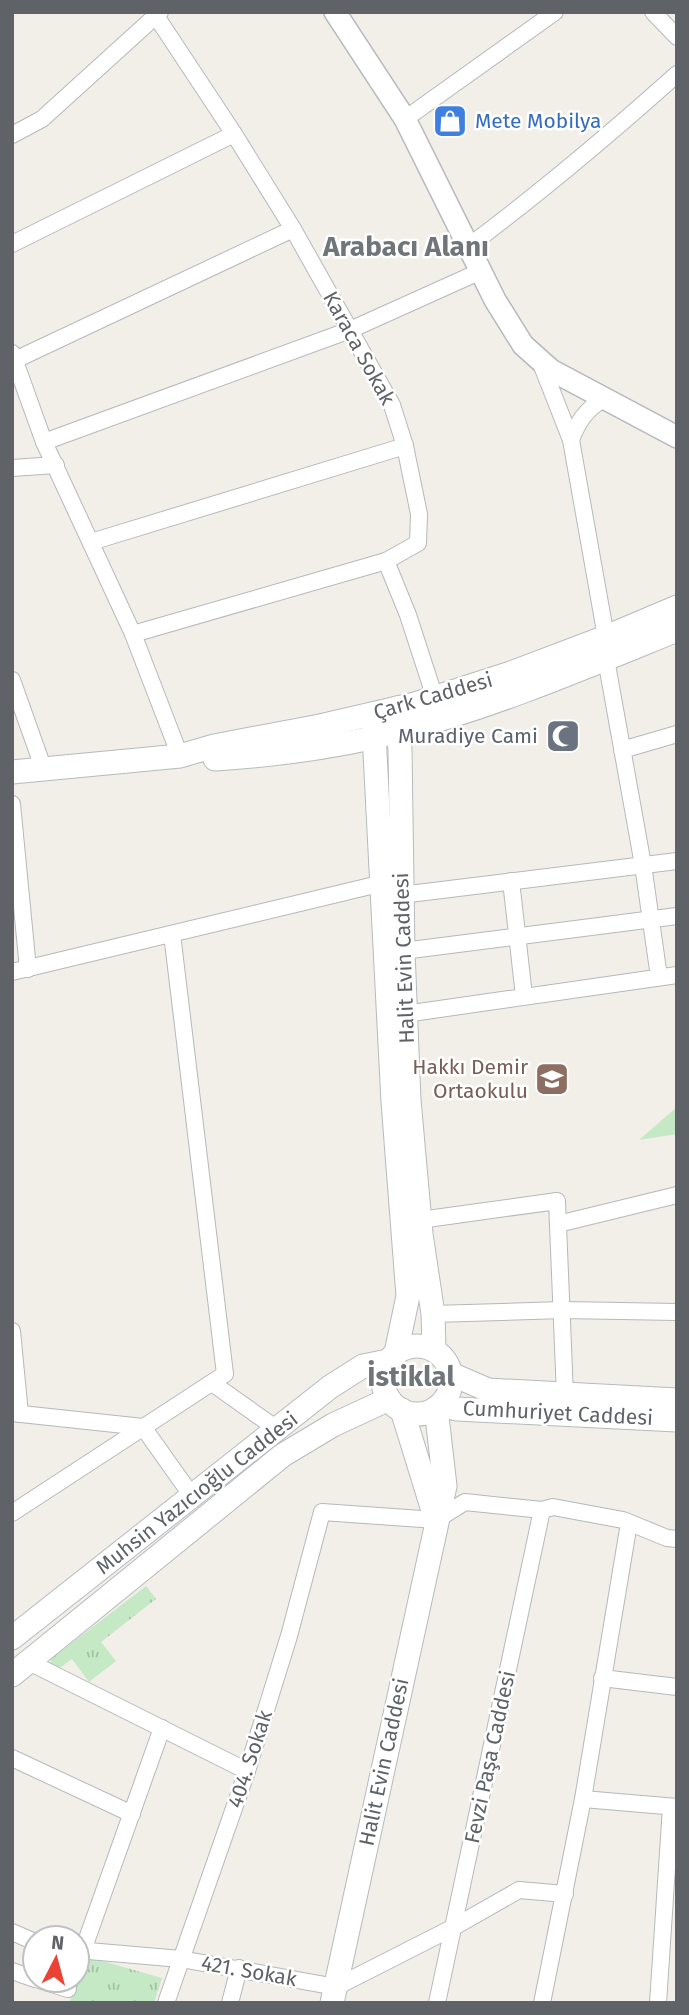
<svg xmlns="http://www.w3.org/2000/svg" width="689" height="2015" font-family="'Fira Sans',sans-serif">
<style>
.grass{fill:url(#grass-tufts)}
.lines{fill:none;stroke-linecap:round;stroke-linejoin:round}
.minor-casing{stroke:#b5b8bc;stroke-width:18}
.tertiary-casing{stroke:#b5b8bc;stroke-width:24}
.secondary-casing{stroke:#b6babf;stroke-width:25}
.minor{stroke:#fff;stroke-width:16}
.tertiary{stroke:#fff;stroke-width:21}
.secondary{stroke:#fff;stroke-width:23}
.labels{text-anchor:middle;stroke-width:5;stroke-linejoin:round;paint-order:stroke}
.shop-label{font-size:21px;fill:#366cbe;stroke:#fff;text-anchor:start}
.street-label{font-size:21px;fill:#5f6368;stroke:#fff}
.worship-label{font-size:21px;fill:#5b616d;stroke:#fff;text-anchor:end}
.education-label{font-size:21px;fill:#785e54;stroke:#fff;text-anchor:end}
.district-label{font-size:28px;font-weight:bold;fill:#70757a;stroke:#fff}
</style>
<defs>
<pattern id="grass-tufts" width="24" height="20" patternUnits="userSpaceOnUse" patternTransform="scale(1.75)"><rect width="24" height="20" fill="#c5e8c5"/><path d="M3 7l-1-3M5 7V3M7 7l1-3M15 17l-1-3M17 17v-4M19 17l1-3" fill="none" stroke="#a3c0a4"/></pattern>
</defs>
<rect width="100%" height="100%" fill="#f1efe8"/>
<g class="grass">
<polygon points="677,1107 677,1134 639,1140"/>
<polygon points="146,1586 156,1599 101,1642 116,1661 89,1682 72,1659 57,1670 50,1666 51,1659"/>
<polygon points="88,1957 162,1978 154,2003 69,2003"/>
</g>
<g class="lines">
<g class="minor-casing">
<g id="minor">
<polyline points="653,12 677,37"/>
<polyline points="156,16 234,134 293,229 392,405 405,446 419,514 418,543 386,561 408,615 435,698"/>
<polyline points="405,119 555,12"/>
<polyline points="12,135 42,119 160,12"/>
<polyline points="12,244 234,134"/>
<path d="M 469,246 C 541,192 609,135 677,74"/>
<polyline points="12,353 44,442 133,634 180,756"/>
<polyline points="15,360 293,229"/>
<polyline points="540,361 571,440 606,637"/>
<path d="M 571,440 C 578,421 586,410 603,399"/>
<polyline points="44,442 350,330 481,271"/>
<polyline points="12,468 56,465"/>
<polyline points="91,542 405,446"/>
<polyline points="133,634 386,561"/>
<polyline points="606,659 643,865 659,977"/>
<polyline points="12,680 44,770"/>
<polyline points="622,750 677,734"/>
<polyline points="12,804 28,969"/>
<polyline points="511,881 524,996"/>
<polyline points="401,895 677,861"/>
<polyline points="403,951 677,916"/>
<polyline points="12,972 383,883"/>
<polyline points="405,1014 677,975"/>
<polyline points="420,1220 557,1201 565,1395"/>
<polyline points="558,1224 677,1195"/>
<polyline points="433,1314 563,1310 677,1312"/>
<polyline points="12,1331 20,1414"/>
<polyline points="212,1383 277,1429"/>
<polyline points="12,1413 143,1427 192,1496"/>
<polyline points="12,1513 225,1374 172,934"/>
<polyline points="29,1662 247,1771"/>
<polyline points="602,1678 677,1687"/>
<polyline points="12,1758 132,1814"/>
<polyline points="583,1799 677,1807"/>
<polyline points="12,1932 35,1942"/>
<polyline points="77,1950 181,1959 336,1987 454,1927 519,1890 565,1894"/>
<polyline points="77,1967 162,1728"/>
<polyline points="12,1971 35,1979"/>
<polyline points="39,1980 68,1989"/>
<polyline points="166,2003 247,1771 289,1636 322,1512 436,1520 465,1502 542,1510 553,1507 623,1520 667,1538 677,1539"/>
<polyline points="230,2003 239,1968"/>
<polyline points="437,2003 542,1510"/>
<polyline points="542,2003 583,1799 629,1523"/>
<polyline points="658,2003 671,1807"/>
</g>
</g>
<g class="tertiary-casing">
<polyline id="tertiary" points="335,12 405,119 495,300 523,345 551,370 677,437"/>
</g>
<g class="secondary-casing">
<g id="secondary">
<polyline points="397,708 400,750 403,951 409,1100 421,1234 433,1314 434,1350"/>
<polyline points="373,714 393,1102 408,1296 396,1353"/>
<path d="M 215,759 C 276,755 340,747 400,731 C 495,706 586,667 677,630"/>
<polyline points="12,772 180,756 214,746 320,726 415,704 508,674 606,637 677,607"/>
<circle cx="417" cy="1380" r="34"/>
<polyline points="451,1374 488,1390 677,1400"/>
<polyline points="440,1405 457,1409 677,1420"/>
<polyline points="402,1410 436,1520"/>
<polyline points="12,1638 330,1387 363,1366 388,1361"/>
<polyline points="12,1675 283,1455 333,1425 389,1399"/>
<polyline points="332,2003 445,1486 436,1408"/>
</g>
</g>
<use href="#minor" class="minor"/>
<use href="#tertiary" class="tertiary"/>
<use href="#secondary" class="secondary"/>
</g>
<defs>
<g id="shop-square" transform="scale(1.75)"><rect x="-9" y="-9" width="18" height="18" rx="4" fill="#3f7fe0" stroke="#fff"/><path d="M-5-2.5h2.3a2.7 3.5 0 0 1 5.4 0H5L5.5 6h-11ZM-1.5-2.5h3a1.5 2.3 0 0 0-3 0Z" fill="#fff"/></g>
<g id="mosque-square" transform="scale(1.75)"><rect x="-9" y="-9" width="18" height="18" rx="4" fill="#6b7280" stroke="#fff"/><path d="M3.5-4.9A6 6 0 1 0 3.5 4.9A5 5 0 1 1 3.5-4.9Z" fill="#fff"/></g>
<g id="school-square" transform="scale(1.75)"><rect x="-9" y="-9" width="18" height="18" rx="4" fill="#8d6e63" stroke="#fff"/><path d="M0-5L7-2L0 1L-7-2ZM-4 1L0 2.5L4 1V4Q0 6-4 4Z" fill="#fff"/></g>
</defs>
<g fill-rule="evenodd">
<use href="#shop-square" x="450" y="121"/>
<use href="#mosque-square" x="563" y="736"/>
<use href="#school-square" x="552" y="1079"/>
</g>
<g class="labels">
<g class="shop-label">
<text x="475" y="128">Mete Mobilya</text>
</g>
<g class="street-label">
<text transform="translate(359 348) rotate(61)" y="7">Karaca Sokak</text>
<text transform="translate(433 696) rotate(-16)" y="7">Çark Caddesi</text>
<text transform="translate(404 958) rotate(-92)" y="7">Halit Evin Caddesi</text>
<text transform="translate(558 1413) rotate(3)" y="7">Cumhuriyet Caddesi</text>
<text transform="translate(197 1493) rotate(-38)" y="7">Muhsin Yazıcıoğlu Caddesi</text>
<text transform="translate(490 1757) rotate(-78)" y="7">Fevzi Paşa Caddesi</text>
<text transform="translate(250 1759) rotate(-72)" y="7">404. Sokak</text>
<text transform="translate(384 1762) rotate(-78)" y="7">Halit Evin Caddesi</text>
<text transform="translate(249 1971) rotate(10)" y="7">421. Sokak</text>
</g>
<g class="worship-label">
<text x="538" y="743">Muradiye Cami</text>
</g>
<g class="education-label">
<text x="528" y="1074">Hakkı Demir<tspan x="528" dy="24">Ortaokulu</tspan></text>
</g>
<g class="district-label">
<text x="406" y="256">Arabacı Alanı</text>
<text x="411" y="1386">İstiklal</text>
</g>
</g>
<rect width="689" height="2015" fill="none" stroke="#5f6368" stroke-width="28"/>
<g transform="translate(56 1959) rotate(6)"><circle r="33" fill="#ffffff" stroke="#bfc1c3" stroke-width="2"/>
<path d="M0-5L12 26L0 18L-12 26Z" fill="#ea4335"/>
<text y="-10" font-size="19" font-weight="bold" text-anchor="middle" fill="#5f6368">N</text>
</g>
</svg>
